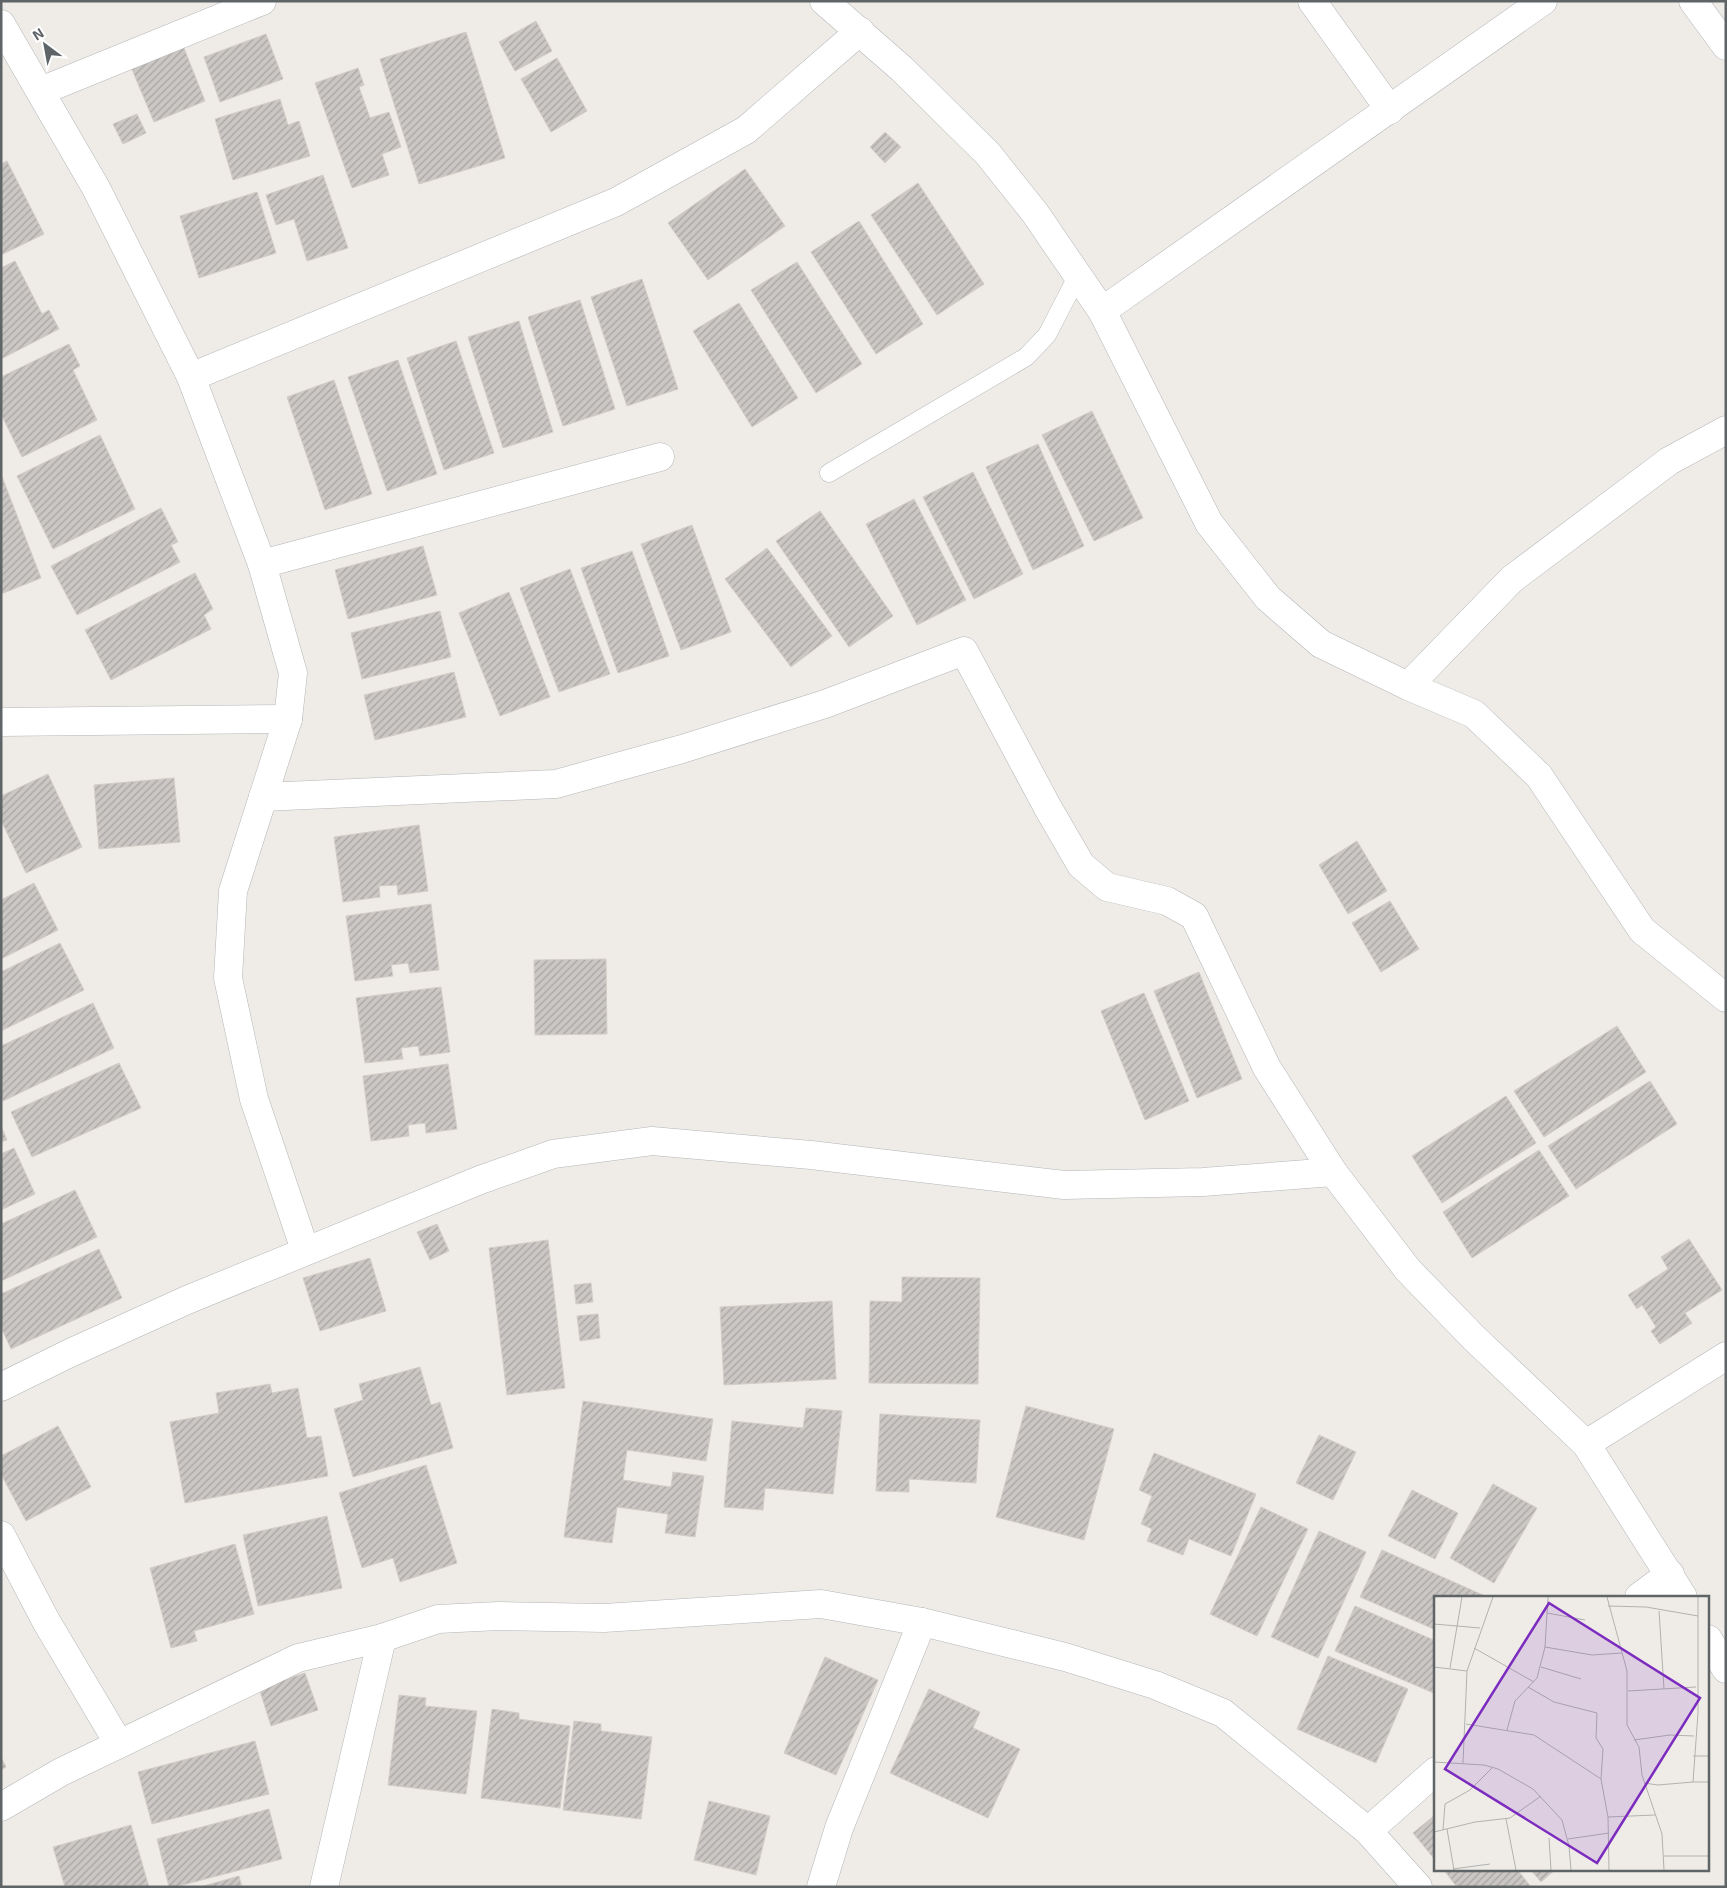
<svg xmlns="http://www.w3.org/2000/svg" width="1727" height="1888" font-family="'Exo 2',sans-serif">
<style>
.building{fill:url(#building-hatch);stroke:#d4cdc7}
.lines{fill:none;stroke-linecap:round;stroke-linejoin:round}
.lane-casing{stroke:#b3b6b8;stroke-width:19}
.street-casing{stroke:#b3b6b8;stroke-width:29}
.lane{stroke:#fff;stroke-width:18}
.street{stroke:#fff;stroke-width:28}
.inset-road{fill:none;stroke:#b1b2b0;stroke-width:1}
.view{fill:#7b2cbf;fill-opacity:0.15;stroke:#7b2cbf;stroke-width:2.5}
.inset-edge{fill:none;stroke:#5f6466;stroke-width:2.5}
</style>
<defs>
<pattern id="building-hatch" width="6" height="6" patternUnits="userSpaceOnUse" patternTransform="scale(1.25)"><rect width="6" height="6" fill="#cbc7c4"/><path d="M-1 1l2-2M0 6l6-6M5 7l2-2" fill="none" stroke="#a8a5a3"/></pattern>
</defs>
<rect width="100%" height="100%" fill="#efece8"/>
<g class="building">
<polygon points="536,21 552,51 515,71 499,42"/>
<polygon points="466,32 505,158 419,184 380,59"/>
<polygon points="266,34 283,79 220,102 204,57"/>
<polygon points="180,38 205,101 154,122 128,60"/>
<polygon points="557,58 587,111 551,132 521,79"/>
<polygon points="358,68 364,85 359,87 370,118 389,112 401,147 382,154 389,175 352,188 315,83"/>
<polygon points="280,99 288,125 299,121 310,156 233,180 215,119"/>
<polygon points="137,114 146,133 123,144 113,124"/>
<polygon points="885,132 901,147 885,163 870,147"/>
<polygon points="7,161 44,234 1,255 1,164"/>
<polygon points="745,169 785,226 708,280 668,223"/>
<polygon points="323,175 348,248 307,261 294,219 276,225 266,195"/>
<polygon points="918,183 984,284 937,315 871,215"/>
<polygon points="257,192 276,253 199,278 180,216"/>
<polygon points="859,221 923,324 876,354 811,252"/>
<polygon points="15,261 42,314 49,310 59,329 1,359 1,268"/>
<polygon points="797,262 862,364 816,393 751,290"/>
<polygon points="642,279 678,389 627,406 591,297"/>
<polygon points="580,300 615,409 563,426 528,317"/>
<polygon points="739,303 798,398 752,427 693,331"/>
<polygon points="519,321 553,432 503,448 468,337"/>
<polygon points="456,341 494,453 444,470 407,358"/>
<polygon points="69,344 80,366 73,370 97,420 22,457 1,414 1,377"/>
<polygon points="398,360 437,474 387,491 348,377"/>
<polygon points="334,380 372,494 325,510 287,397"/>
<polygon points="1092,411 1143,518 1094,541 1042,435"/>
<polygon points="100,435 135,509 53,549 17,476"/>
<polygon points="1038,444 1084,546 1033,570 986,467"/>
<polygon points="973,472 1023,574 974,599 923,497"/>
<polygon points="1,474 41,578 1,594"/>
<polygon points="914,499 966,600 917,625 866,524"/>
<polygon points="161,508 178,542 171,545 180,562 77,615 51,566"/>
<polygon points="820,511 893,616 849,647 776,541"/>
<polygon points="692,525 731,632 681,650 641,544"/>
<polygon points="423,546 437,595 348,619 335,570"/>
<polygon points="767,548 832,636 791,667 725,579"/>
<polygon points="632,551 669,656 618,673 581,568"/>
<polygon points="570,569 610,674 559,692 520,588"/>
<polygon points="195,573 213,609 204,615 211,629 111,680 85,630"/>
<polygon points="509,592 550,697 500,716 459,613"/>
<polygon points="440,611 451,657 362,679 351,633"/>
<polygon points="454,672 466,717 375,740 364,695"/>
<polygon points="48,774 82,847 26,873 1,820 1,796"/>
<polygon points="174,778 180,842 99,849 94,785"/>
<polygon points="419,825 428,891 398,895 397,885 379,886 380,897 343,902 334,837"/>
<polygon points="1357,841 1387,891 1348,914 1319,865"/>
<polygon points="34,883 58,930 1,959 1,900"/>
<polygon points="1390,901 1419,949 1381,972 1352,923"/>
<polygon points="431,904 439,970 410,973 408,963 391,965 393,976 355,981 346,916"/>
<polygon points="60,943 84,990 1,1031 1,972"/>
<polygon points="606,959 607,1034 535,1035 534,960"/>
<polygon points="1199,972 1242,1079 1197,1098 1154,991"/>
<polygon points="441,987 450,1052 420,1056 418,1046 401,1048 403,1059 365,1063 356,998"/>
<polygon points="1144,993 1189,1101 1145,1120 1101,1011"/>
<polygon points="93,1003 114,1048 3,1101 1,1097 1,1046"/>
<polygon points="1617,1026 1646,1072 1544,1137 1514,1091"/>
<polygon points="119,1063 141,1108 32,1157 11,1112"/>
<polygon points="448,1064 457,1129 426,1133 425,1123 408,1125 409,1136 371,1141 363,1076"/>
<polygon points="1650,1081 1677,1124 1576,1189 1548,1146"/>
<polygon points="1506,1096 1536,1143 1442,1203 1412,1156"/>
<polygon points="1,1126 7,1140 1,1142"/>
<polygon points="14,1148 35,1194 1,1210 1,1154"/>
<polygon points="1539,1150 1569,1196 1472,1258 1443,1212"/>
<polygon points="75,1190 97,1237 1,1281 1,1224"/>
<polygon points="437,1224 449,1251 430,1260 417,1232"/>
<polygon points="1689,1239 1722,1290 1685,1313 1692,1323 1660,1344 1651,1331 1656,1327 1642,1305 1637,1309 1628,1295 1668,1269 1661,1257"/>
<polygon points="548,1240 565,1388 507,1395 489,1248"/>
<polygon points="99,1249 122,1298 11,1349 1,1327 1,1294"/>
<polygon points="370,1258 386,1311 320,1331 303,1278"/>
<polygon points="902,1277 980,1278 978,1384 869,1383 870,1301 902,1302"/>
<polygon points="591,1283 593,1302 576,1304 574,1285"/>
<polygon points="832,1301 836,1379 724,1385 720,1307"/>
<polygon points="598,1314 600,1338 580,1341 577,1316"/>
<polygon points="420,1367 431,1405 440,1402 453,1448 353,1477 334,1409 363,1400 359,1384"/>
<polygon points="270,1384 272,1393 298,1388 307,1438 321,1436 328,1476 185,1503 170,1422 219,1413 216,1393"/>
<polygon points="583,1401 713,1419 706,1461 627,1450 623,1480 671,1487 673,1472 704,1476 695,1537 665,1533 668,1514 617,1507 612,1543 564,1537"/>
<polygon points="1026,1406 1114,1429 1084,1540 996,1517"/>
<polygon points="806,1408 842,1411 833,1494 765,1488 763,1510 724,1507 732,1421 803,1428"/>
<polygon points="880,1414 980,1420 976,1483 909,1479 909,1492 876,1491"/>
<polygon points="58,1426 91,1487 26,1521 1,1474 1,1456"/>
<polygon points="1319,1435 1356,1452 1333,1500 1296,1483"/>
<polygon points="1154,1453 1256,1494 1231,1556 1189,1539 1183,1555 1147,1541 1152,1529 1141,1524 1152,1496 1139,1490"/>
<polygon points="426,1465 457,1563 400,1582 393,1558 362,1568 339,1493"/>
<polygon points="1493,1484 1537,1508 1494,1583 1450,1558"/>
<polygon points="1412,1490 1458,1513 1435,1559 1388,1536"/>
<polygon points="1261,1507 1308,1529 1257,1636 1210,1614"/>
<polygon points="327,1516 342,1588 258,1606 243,1535"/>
<polygon points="1319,1531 1366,1552 1318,1658 1271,1637"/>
<polygon points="235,1544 254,1614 194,1631 197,1641 171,1648 150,1568"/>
<polygon points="1382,1550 1485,1596 1436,1597 1436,1630 1360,1597"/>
<polygon points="1355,1606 1436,1641 1436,1694 1335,1651"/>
<polygon points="1328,1656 1408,1689 1376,1763 1297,1729"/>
<polygon points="825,1657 878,1680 836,1775 784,1753"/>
<polygon points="305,1673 318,1710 271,1726 259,1688"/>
<polygon points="929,1689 980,1712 973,1728 1020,1749 988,1818 890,1773"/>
<polygon points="399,1695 426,1698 425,1706 477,1711 466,1794 388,1785"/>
<polygon points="492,1709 519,1713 519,1719 570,1726 560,1808 481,1798"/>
<polygon points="574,1721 601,1724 601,1731 652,1737 641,1819 563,1810"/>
<polygon points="255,1741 269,1794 152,1824 138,1772"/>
<polygon points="1,1757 6,1767 1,1770"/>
<polygon points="709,1801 770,1816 756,1875 694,1860"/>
<polygon points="269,1809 282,1859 175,1887 169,1887 157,1839"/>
<polygon points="1436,1814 1436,1861 1413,1833"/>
<polygon points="131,1825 149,1887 65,1887 53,1847"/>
<polygon points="1443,1869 1517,1869 1531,1887 1457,1887"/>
<polygon points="1530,1869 1556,1869 1541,1882"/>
<polygon points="239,1876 242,1887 200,1887"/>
</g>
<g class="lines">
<g class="lane-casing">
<polyline id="lane" points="829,473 1026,357 1047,335 1078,275"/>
</g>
<g class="street-casing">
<g id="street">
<polyline points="824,1 902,69 988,154 1035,213 1102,311 1209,523 1268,598 1321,644 1408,686 1474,714 1539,776 1642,930 1726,998"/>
<polyline points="1312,1 1390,110"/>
<polyline points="1693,1 1726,46"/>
<polyline points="1,24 96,188 191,377 262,564 293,673 288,719 233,891 228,978 254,1099 305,1250"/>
<polyline points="41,91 262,1"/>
<polyline points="1102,311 1543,1"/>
<polyline points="191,377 616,202 746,130 860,31"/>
<polyline points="262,564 660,457"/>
<polyline points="1408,686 1512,579 1669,461 1726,430"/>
<polyline points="1,722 288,719"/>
<polyline points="263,797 556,784 682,749 825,704 964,651 1048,808 1081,865 1107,887 1167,901 1194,916 1267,1068 1333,1172 1408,1270 1474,1338 1586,1444 1683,1597"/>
<polyline points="1,1387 70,1353 187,1300 480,1180 553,1154 652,1141 811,1155 1064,1185 1203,1182 1333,1172"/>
<polyline points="1586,1444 1726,1356"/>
<polyline points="1,1535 46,1621 119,1744"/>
<polyline points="1639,1597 1670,1574"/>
<polyline points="1708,1639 1726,1669"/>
<polyline points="1,1807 61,1772 298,1658 382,1638 438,1619 499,1616 604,1618 821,1604 922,1622 1065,1657 1155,1685 1223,1713 1368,1831 1418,1887"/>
<polyline points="1368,1831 1436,1771"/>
<polyline points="324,1887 382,1638"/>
<polyline points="821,1887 839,1828 922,1622"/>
</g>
</g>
<use href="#lane" class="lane"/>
<use href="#street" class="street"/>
</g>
<g transform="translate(1434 1596)">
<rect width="275" height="275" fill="#efece8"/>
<path class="inset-road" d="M 173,1 L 193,75 L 193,129 L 205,151 L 208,179 L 228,238 L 230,274M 174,10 L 212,11 L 264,20M 225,15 L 230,93M 113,17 L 151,24M 0,28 L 46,32M 111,51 L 158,59 L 188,57M 40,52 L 100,86M 0,71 L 33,75M 107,71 L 147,83M 16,72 L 28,1M 94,91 L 120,106 L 163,117 L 162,142 L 169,153 L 167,183 L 174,221 L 175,274M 194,95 L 262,91M 32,128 L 100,139 L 167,183M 73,134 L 81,105 L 103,82 L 111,51 L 114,1M 200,144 L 236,139 L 260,140M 259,160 L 275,160M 0,166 L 50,169 L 64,173 L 99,193 L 128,224 L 135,250 L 137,274M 29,167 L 33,75 L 59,1M 259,186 L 275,186M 210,187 L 224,189 L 259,186 L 264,117 L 264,1M 174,221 L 221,219M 72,223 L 82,274M 13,233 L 20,274M 9,234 L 11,208 L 36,194 L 58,172M 0,236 L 41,226 L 76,222 L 107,200M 115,242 L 117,274M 134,243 L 175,237M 230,260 L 275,260M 19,273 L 56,268"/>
<path class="view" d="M 115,7 L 266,102 L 163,267 L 11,173 Z"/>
<rect width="275" height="275" class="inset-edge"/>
</g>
<rect width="1727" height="1888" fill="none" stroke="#5f6466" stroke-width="5"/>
<g transform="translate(45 45) rotate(328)" stroke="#ffffff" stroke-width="4" paint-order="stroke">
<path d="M0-4L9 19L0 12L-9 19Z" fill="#5f6466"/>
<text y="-8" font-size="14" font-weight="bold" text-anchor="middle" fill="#5f6466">N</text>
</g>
</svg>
